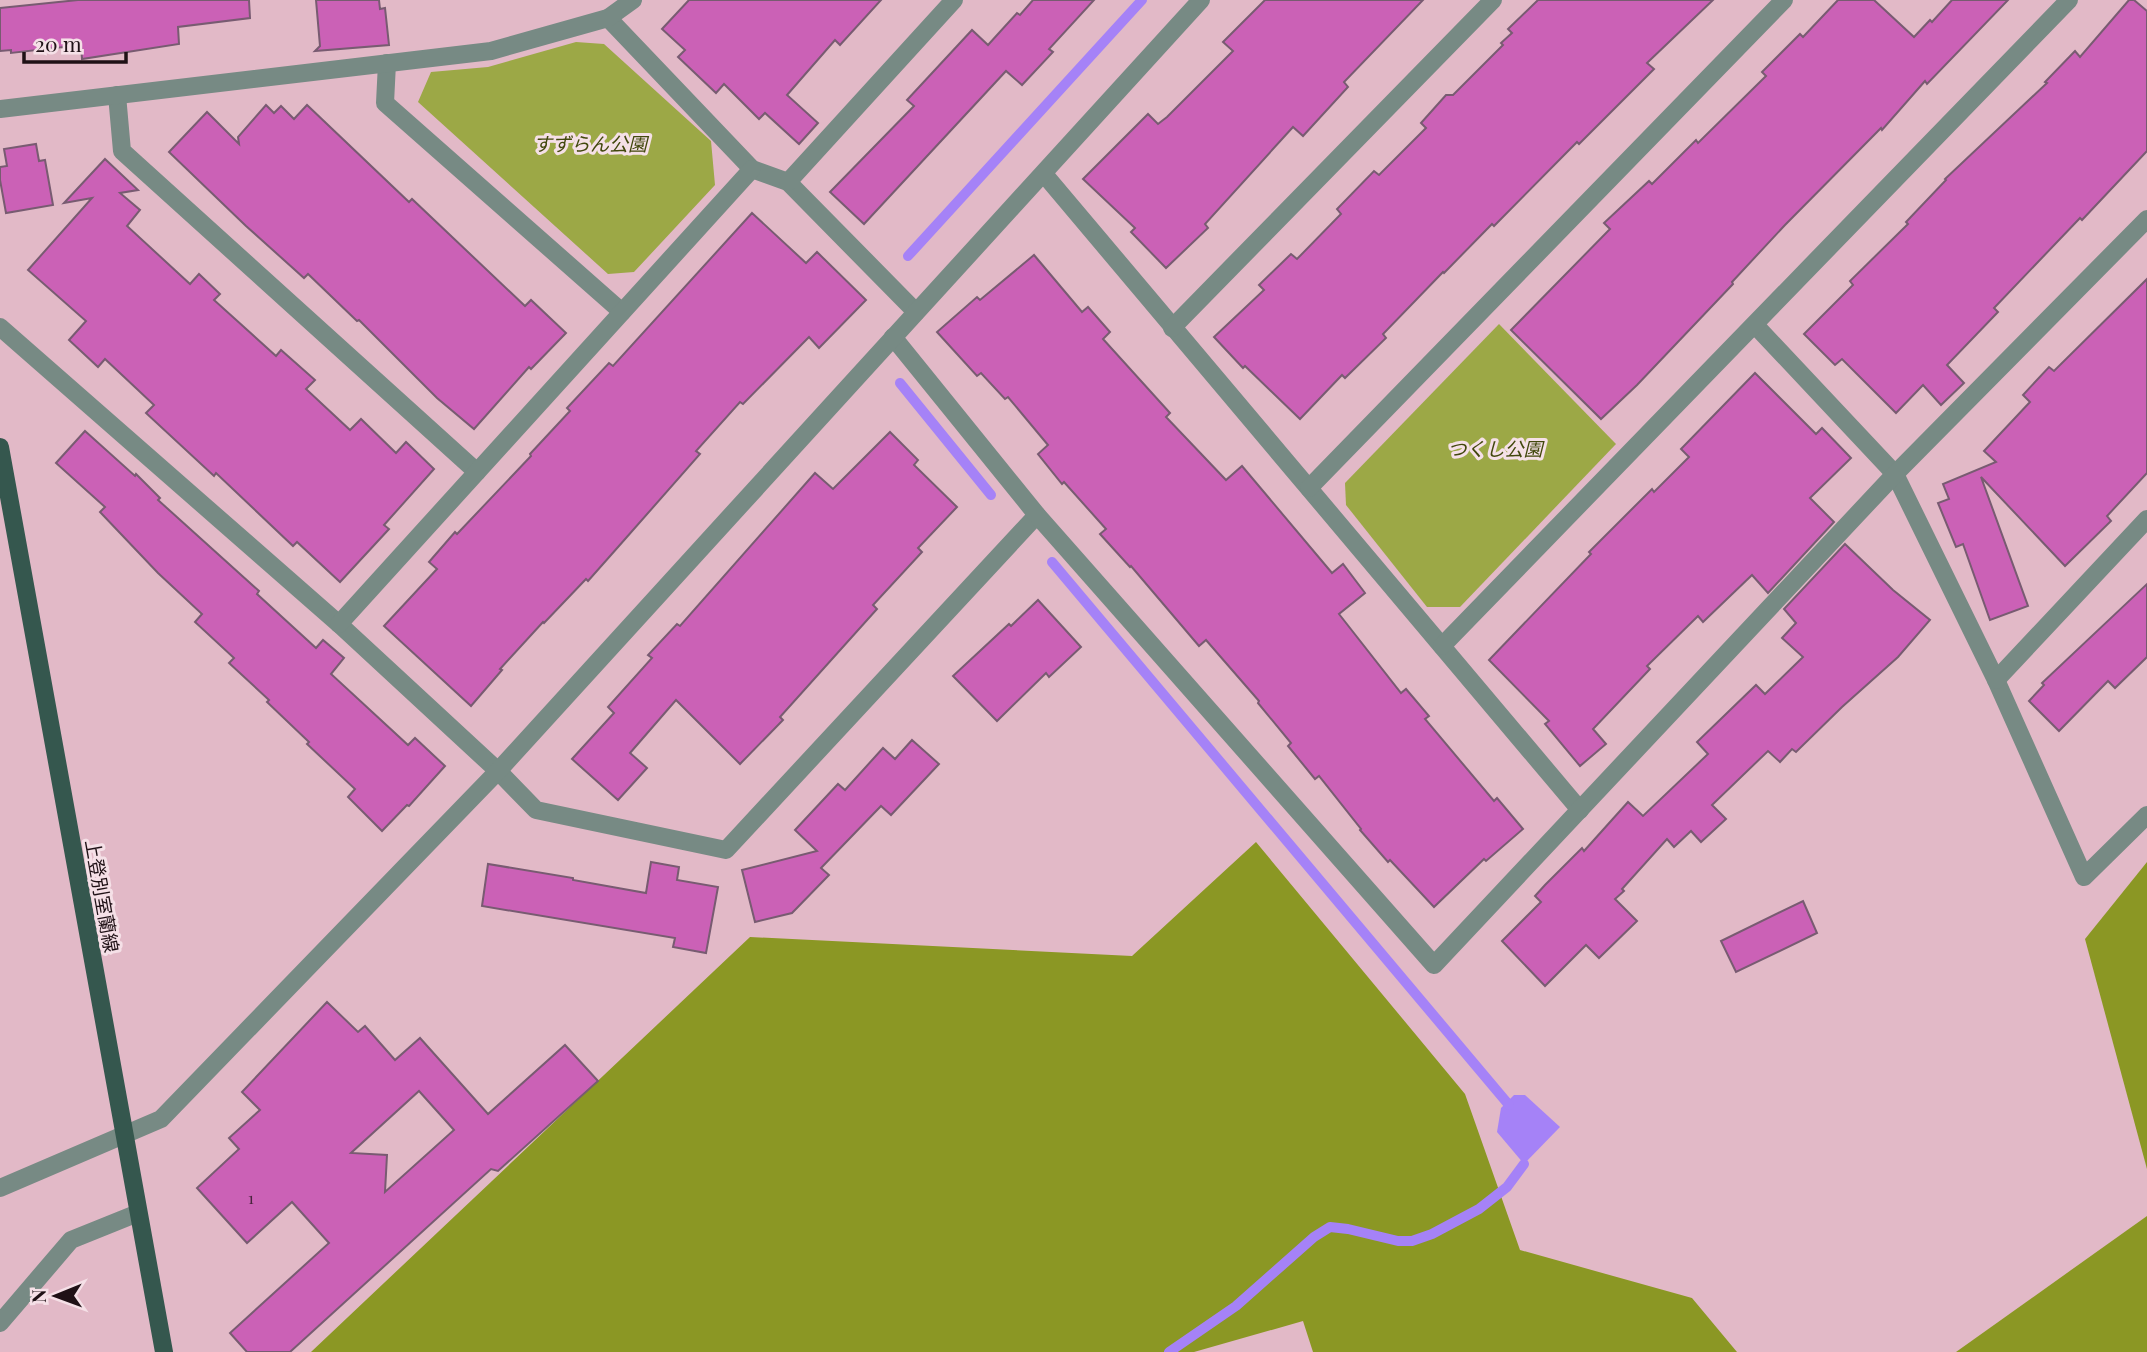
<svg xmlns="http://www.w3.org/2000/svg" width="2147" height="1352" font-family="'Playfair Display','Noto Sans JP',serif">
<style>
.green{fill:#9ca846}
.forest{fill:#8b9724}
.water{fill:#a582f7}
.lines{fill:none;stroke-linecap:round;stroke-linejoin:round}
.stream{stroke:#a582f7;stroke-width:10}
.building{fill:#cb61b6;stroke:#785b71;stroke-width:2;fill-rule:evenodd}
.minor{stroke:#778a84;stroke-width:18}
.major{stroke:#35574e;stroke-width:18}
.labels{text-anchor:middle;stroke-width:6;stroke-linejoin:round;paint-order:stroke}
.number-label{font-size:16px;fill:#4a253e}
.park-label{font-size:19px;font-style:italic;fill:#42480d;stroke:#f5e0e7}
.street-label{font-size:19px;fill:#1f1116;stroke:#f5e0e7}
</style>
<rect width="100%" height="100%" fill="#e2b9c7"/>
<g class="green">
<polygon points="576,42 604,44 711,141 715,185 634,272 608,274 418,102 431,72 488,67"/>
<polygon points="1499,324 1616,444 1460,607 1427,607 1346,505 1345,483"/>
</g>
<g class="forest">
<polygon points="1256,842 1465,1094 1520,1250 1692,1298 1737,1352 1313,1352 1303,1321 1194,1352 311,1352 750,937 1132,956"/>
<polygon points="2147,862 2147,1169 2085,939"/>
<polygon points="2147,1216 2147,1352 1956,1352"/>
</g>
<polygon class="water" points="1514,1095 1525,1095 1560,1127 1524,1164 1497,1132 1501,1108"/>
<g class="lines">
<g class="stream">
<polyline points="908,256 1142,0"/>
<polyline points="900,383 991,495"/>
<polyline points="1052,562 1509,1105"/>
<polyline points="1169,1352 1236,1306 1314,1237 1330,1227 1348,1229 1398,1241 1412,1241 1432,1234 1479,1209 1507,1187 1524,1164"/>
</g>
</g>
<g class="building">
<polygon points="78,0 249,0 250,18 178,27 179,44 82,59 81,45 11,53 11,50 0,51 0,8"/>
<polygon points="316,0 379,0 380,9 385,8 389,45 315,51 320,46"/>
<polygon points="689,0 881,0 840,45 835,40 787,95 818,123 799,144 765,113 759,119 724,84 716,93 678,57 685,50 662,29"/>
<polygon points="1033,0 1094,0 1049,49 1053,52 1022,85 1006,71 864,224 830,192 914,106 907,100 972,30 988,45 1017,13 1020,15"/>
<polygon points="1265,0 1423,0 1344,82 1348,87 1303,136 1293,127 1205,224 1208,228 1166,268 1131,232 1135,228 1083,179 1148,114 1158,124 1167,117 1233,51 1223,42"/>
<polygon points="1538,0 1713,0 1647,63 1654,69 1579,144 1577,142 1494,226 1492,224 1444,273 1443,272 1383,334 1386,338 1345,378 1342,375 1300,419 1245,366 1243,368 1214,337 1264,290 1259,285 1291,254 1297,259 1341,214 1337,209 1374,171 1379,175 1426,128 1421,123 1446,95 1453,95 1503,45 1501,43 1512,33 1508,29"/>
<polygon points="1838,0 1874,0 1914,37 1930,20 1932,22 1952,0 2008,0 1927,84 1925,81 1882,130 1881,128 1785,225 1732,282 1733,284 1637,385 1601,419 1511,330 1610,229 1604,223 1649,181 1652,184 1696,140 1698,143 1766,76 1762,72 1800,34 1803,37"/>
<polygon points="2129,0 2134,0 2147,11 2147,151 2082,220 2080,218 1994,308 1998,312 1947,365 1964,383 1941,405 1923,385 1896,413 1842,359 1835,365 1804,334 1853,285 1850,281 1908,224 1906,222 1946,180 1945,179 2047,83 2045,82 2075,51 2080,57"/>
<polygon points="266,105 274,113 281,106 294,119 307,105 409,202 412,199 525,306 531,300 566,333 531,369 529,367 474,429 437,398 359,320 357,321 308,274 304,278 246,226 169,152 207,112 239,144 238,137"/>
<polygon points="36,144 39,161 45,160 53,205 6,213 0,180 0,167 7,166 4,149"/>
<polygon points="105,159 138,190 120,193 140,210 127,226 190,284 199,274 220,294 214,300 276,356 281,350 315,380 306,389 350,430 361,419 396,453 406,442 434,469 384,525 389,529 340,582 297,542 293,546 216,473 214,476 146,413 154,405 105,359 98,367 69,340 86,321 28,270 92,198 64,203"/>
<polygon points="752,213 806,263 817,252 866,300 819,348 809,337 743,404 740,402 696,451 700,454 626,538 588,581 586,579 544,623 543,622 500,669 502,670 471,706 384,626 437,569 429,562 455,532 457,534 531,456 530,454 570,411 567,408 609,363 613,366"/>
<polygon points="1034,255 1082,312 1088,307 1110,332 1103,339 1170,413 1166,417 1226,480 1242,466 1332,573 1343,564 1365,593 1339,614 1401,693 1406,689 1429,716 1425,719 1494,801 1497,798 1523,829 1486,861 1484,859 1434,907 1390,860 1388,862 1360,830 1361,829 1319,776 1315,779 1288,746 1291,743 1258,703 1259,701 1206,640 1199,646 1131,566 1130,567 1100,534 1106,529 1064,482 1062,484 1038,454 1048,445 1008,397 1005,399 981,373 977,376 937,332 977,297 980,300"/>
<polygon points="2147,279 2147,473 2107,516 2111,521 2065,566 1981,477 2028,606 1990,620 1963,544 1956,547 1938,503 1949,499 1943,484 1996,462 1984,451 2030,402 2023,395 2049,367 2054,371"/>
<polygon points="1755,373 1816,434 1822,428 1851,458 1810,498 1834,522 1768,593 1752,575 1703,622 1698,616 1647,666 1650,669 1593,729 1606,744 1580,766 1545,724 1549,721 1489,660 1591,554 1589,552 1652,489 1654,492 1689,457 1681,449"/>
<polygon points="85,431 135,476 136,474 160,498 158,500 259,591 257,594 316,648 323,640 344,658 331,674 408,745 415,738 445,766 409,806 407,805 382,831 348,797 355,789 307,744 309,742 267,702 269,700 229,663 234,658 195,622 202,614 158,573 100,512 105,507 56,463"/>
<polygon points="890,432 918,460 914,465 957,507 918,548 922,552 873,605 877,609 780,717 783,720 740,764 676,700 630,753 647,768 618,800 572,759 614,713 608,707 652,658 648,655 677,624 680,626 815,473 833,489"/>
<polygon points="1845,544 1893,590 1930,620 1898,657 1842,707 1796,752 1792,749 1780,762 1768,751 1712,805 1726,819 1701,842 1691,831 1674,847 1667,839 1622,889 1624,891 1615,899 1637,921 1599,958 1586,945 1545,986 1502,941 1541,902 1535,896 1545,885 1582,848 1584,851 1628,802 1643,816 1708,754 1697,742 1756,685 1765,694 1803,657 1782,638 1796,623 1784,609"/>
<polygon points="2147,584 2147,657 2115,688 2108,681 2059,731 2029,701 2044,685 2042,683"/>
<polygon points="1038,600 1081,647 1049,677 1046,673 997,721 953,676 1009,624 1011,626"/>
<polygon points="912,740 939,764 891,815 881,806 821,868 829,875 792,913 755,922 742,870 817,851 795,830 838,784 845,790 883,748 895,759"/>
<polygon points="651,862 679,867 677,880 718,887 706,953 673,947 675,938 482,906 488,864 573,878 573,880 646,893"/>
<polygon points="1803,901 1817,933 1736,972 1721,941"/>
<path d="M 327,1002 L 358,1032 L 365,1026 L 395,1060 L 420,1038 L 488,1114 L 565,1045 L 598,1081 L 498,1171 L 491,1169 L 290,1352 L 247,1352 L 230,1333 L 329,1243 L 292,1202 L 247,1243 L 197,1188 L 239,1149 L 229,1138 L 260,1110 L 242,1092 ZM 419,1091 L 454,1130 L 385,1192 L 387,1155 L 351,1153 Z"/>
</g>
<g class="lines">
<g class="minor">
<polyline points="608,18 752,169 788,182 916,312"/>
<polyline points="387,63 385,103 622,312"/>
<polyline points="117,95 122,151 477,472"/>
<polyline points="0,109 491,51 608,18 633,0"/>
<polyline points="1044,174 1580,810"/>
<polyline points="788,182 954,0"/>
<polyline points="1755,325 1895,474 1996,680 2084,877 2147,815"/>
<polyline points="0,327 339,624 498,771 536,810 726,850 1037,515"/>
<polyline points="1172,328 1493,0"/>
<polyline points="893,337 1037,515 1434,965 1895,474 2147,219"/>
<polyline points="1309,488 1784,0"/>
<polyline points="339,624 752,169"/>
<polyline points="1442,646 2069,0"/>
<polyline points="1996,680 2147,519"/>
<polyline points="0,1188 161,1119 498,771 1201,0"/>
<polyline points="0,1323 71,1240 138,1213"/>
</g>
<polyline class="major" points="0,447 164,1352"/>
</g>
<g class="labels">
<g class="number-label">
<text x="251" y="1204">1</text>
</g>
<g class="park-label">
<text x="590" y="151">すずらん公園</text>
<text x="1495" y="456">つくし公園</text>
</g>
<g class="street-label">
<text transform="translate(102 896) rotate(80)" y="7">上登別室蘭線</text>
</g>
</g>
<g transform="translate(56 1296) rotate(269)" stroke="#f5e0e7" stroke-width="5" paint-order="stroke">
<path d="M0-5L12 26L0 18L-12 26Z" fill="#1f1116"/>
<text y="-10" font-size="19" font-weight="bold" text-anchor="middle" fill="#1f1116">N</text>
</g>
<path d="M24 52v10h102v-10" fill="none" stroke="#1f1116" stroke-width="3.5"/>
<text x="35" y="52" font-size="21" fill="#1f1116" stroke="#f5e0e7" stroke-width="5" paint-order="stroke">20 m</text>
</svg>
